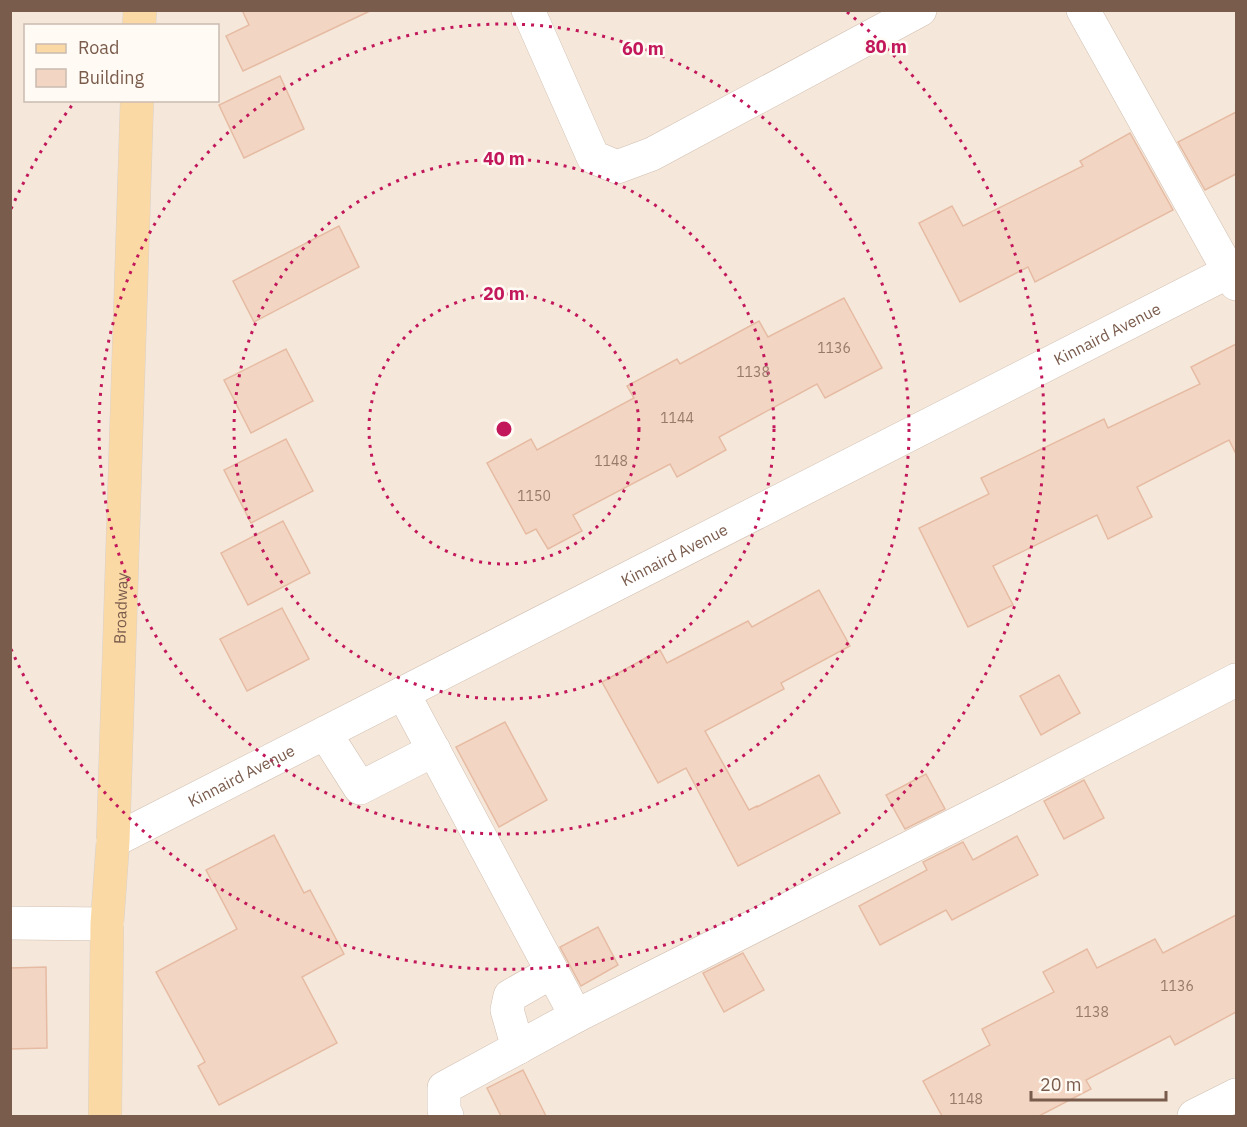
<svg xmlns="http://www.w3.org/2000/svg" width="1247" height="1127" font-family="'IBM Plex Sans',sans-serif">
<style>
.residential{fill:#f5e8da;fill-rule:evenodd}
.building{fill:#f3d5c3;stroke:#e6bba3;stroke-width:1.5}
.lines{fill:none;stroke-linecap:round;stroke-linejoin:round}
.minor-casing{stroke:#d1beb0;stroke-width:34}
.major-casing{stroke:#dad1cd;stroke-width:34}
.minor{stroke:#fff;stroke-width:33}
.major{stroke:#fbd9a5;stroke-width:33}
.ring{fill:none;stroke:#c2185b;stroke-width:3;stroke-dasharray:3 6}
.labels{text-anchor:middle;stroke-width:5;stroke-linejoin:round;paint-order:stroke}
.number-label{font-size:14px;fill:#987a6a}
.street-label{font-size:16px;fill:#7a5c4d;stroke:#fffaf3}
.centre{fill:#c2185b;stroke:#fffaf3;stroke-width:3}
.ring-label{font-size:18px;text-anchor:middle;font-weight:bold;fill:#c2185b;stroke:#fffaf3;stroke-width:5;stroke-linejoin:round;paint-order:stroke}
</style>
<rect width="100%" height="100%" fill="#fdf6ec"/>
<path class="residential" d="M 11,11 L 1236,11 L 1236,1116 L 11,1116 ZM 26,26 L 218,26 L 218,100 L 26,100 Z"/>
<g class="building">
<polygon points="242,10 372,10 243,71 226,36 249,25"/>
<polygon points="280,76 304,129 244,158 219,105"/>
<polygon points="1236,112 1236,174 1205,190 1178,142"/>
<polygon points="1130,133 1173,210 1035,282 1028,267 960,302 919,223 952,206 963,226 1083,166 1080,161"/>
<polygon points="339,226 359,267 254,322 233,281"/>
<polygon points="844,298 882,368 825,398 817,384 719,437 726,450 677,477 670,464 573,515 582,531 548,549 536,529 526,534 487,463 531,439 537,450 634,398 627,386 677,359 680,364 759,321 768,337"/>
<polygon points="1236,344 1236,454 1229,440 1137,487 1152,517 1108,539 1097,515 993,566 1013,605 968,627 919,528 989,494 981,478 1104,419 1108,428 1200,384 1191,367"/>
<polygon points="286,349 313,401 251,433 224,380"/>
<polygon points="286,439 313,491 251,523 224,470"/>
<polygon points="283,521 310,573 248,605 221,553"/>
<polygon points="819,590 850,646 781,683 784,689 705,731 749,810 757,806 757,807 819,775 840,813 738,866 686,768 658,783 602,682 660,650 667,663 748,621 752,627"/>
<polygon points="282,608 309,659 247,691 220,639"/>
<polygon points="1059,675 1080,713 1041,735 1020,696"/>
<polygon points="505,722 547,800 499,827 456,747"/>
<polygon points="926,774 945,809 905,829 886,795"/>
<polygon points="1084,780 1104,818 1064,839 1044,801"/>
<polygon points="274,835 304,893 310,890 344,954 302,977 337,1043 219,1105 198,1066 205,1062 156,972 237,929 206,870"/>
<polygon points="1017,836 1038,875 952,920 946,910 880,945 859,906 927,870 923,862 963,842 973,860"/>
<polygon points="1236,915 1236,1012 1175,1045 1170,1036 1086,1080 1091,1089 1039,1116 942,1116 923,1081 990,1045 982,1029 1054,992 1043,972 1087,949 1097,968 1155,939 1163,953"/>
<polygon points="598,927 618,965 581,986 560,947"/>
<polygon points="743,953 764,990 724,1012 703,973"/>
<polygon points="46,967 47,1048 10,1049 10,968"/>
<polygon points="523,1070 546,1116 501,1116 487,1088"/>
</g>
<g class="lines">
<g class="minor-casing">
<g id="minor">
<polyline points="528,10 593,157 617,167 652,154 920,10"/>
<polyline points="1083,10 1236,284"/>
<polyline points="403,693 576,1016 1004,800 1236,680"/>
<polyline points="325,733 360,788 434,750"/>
<path id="s1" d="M 113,841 L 1236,268"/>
<polyline points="10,923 107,924"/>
<polyline points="518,1048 507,1010 510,996 552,972"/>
<polyline points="447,1116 444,1110 444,1088 576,1016"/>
<polyline points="1194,1116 1236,1095"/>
</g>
</g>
<g class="major-casing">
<g id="major">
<polyline points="139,26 140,10"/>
<path id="s2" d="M 105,1116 L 107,924 L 113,841 L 137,100"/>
</g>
</g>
<use href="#minor" class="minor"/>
<use href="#major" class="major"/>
</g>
<g class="ring">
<circle cx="504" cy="429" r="135"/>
<circle cx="504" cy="429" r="270"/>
<circle cx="504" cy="429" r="405"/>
<path d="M11 209A540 540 0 0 1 73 104M847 12A540 540 0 1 1 11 649"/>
</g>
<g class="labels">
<g class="number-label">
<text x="834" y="353">1136</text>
<text x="753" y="377">1138</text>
<text x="677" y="423">1144</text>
<text x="611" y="466">1148</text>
<text x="534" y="501">1150</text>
<text x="1177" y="991">1136</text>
<text x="1092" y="1017">1138</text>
<text x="966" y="1104">1148</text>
</g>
<g class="street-label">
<text dy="6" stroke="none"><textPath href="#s1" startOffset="1116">Kinnaird Avenue</textPath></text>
<text dy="6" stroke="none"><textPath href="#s1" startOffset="630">Kinnaird Avenue</textPath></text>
<text dy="6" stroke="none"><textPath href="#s2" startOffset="508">Broadway</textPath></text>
<text dy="6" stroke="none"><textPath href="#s1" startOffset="144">Kinnaird Avenue</textPath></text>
</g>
</g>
<circle cx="504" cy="429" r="9" class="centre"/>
<g class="ring-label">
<text x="886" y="53">80 m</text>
<text x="643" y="55">60 m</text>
<text x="504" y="165">40 m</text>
<text x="504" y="300">20 m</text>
</g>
<rect width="1247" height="1127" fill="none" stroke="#7a5c4d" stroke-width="24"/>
<rect x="24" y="24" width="195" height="78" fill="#fffaf3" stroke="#cabbb1" stroke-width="1.5"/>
<rect x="36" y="44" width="30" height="9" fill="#fbd9a5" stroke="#cabbb1" stroke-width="1.5"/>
<text x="78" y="54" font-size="18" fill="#7a5c4d">Road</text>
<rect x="36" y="69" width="30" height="18" fill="#f3d5c3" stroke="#cabbb1" stroke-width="1.5"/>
<text x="78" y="84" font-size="18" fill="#7a5c4d">Building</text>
<path d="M1031 1091v9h135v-9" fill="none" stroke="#7a5c4d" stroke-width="3"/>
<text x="1040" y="1091" font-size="18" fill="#7a5c4d" stroke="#fffaf3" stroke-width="4.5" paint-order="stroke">20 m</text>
</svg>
